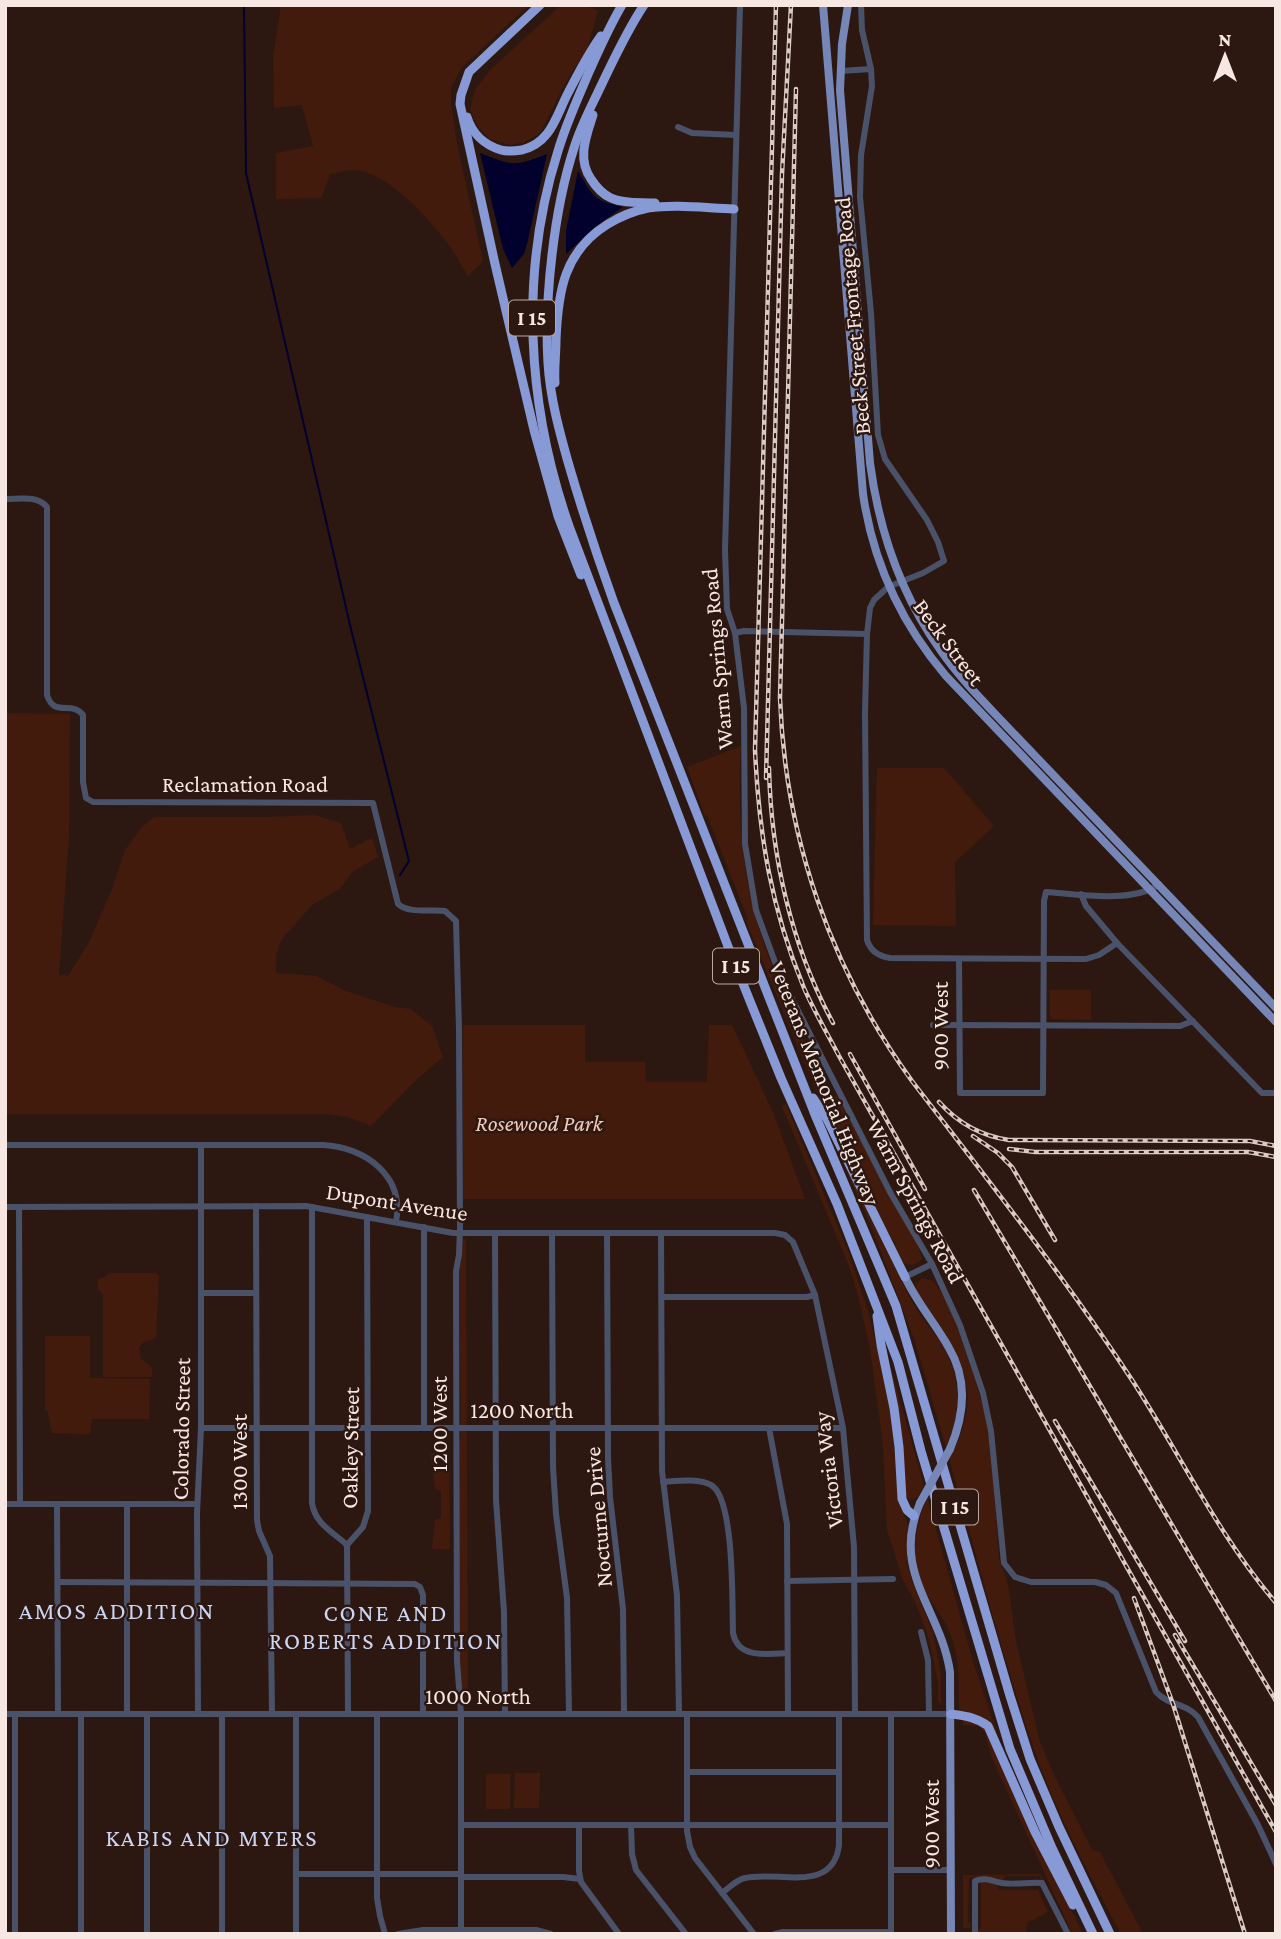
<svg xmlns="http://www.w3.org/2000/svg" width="1281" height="1939" font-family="'Crimson Pro',serif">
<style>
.green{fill:#421b0c}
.water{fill:#02002c}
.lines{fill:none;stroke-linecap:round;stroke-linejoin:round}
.stream{stroke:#02002c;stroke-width:2}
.minor{stroke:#4a526a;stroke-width:6}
.major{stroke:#7686b7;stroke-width:8}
.highway{stroke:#879ad6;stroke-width:9}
.rail-casing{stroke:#dacac5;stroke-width:4.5}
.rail{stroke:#2d1811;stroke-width:2;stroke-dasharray:5;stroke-linecap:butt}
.major-bridge{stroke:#7686b7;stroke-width:8}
.labels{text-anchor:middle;stroke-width:5;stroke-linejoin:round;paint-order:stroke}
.shield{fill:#2d1811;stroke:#baa9a3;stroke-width:2}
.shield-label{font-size:21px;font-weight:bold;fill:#f6e7e2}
.street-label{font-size:23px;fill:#f6e7e2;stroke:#2d1811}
.park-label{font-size:23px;font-style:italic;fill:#f2cbbd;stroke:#2d1811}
.neighbourhood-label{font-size:24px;letter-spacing:2px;fill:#ccd6f2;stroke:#2d1811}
</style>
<rect width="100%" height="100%" fill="#2d1811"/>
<g class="green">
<path d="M 281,5 L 529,5 L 462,67 L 451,87 L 451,103 L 457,144 L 483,261 L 468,276 C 461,265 456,254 448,244 C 428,217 390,175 357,170 C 349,169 338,173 330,174 L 321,198 L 276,199 L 276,153 L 313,146 L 302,105 L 274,108 L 273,59 Z"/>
<polygon points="561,5 585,5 598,11 586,53 569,76 540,133 525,142 510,145 490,139 478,127 470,109 475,90 491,69"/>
<polygon points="5,713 70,714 69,834 59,974 68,976 89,942 112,889 125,850 142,827 154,817 267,817 314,815 341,823 350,849 372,838 378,857 352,872 341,888 312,905 281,940 276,955 276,973 316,976 346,991 395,1007 411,1009 432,1026 443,1057 414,1082 371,1126 348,1117 325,1114 5,1114"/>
<path d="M 741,746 C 736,819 743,890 769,958 C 777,979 788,997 796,1017 C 799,1026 801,1035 804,1043 C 810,1060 819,1076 826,1093 L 838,1096 L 890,1196 L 918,1245 L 922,1258 L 920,1261 L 913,1265 L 904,1263 L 898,1254 L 895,1244 L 885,1228 L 820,1100 L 746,921 L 748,919 L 707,815 L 705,816 L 687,767 Z"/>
<polygon points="877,768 944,768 994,826 955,862 956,926 873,925"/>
<polygon points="1050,990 1091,990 1091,1020 1050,1019"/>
<polygon points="463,1025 585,1025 585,1062 645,1062 646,1082 707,1082 709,1025 732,1025 773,1112 805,1199 463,1199"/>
<polygon points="786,1104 848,1251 868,1311 888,1395 893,1429 898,1500 908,1525 907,1563 912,1581 933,1632 941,1675 941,1704 938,1701 938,1682 929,1639 916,1604 903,1580 887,1530 883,1445 870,1349 858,1295 849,1266 782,1106"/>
<path d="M 851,1174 C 871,1214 889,1256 909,1296 C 917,1312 929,1326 939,1340 C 962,1374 962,1410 946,1447 L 915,1341 L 869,1221 L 848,1175 Z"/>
<polygon points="462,1239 466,1239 468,1705 464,1705 460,1670 459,1447 461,1434 459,1268 462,1259"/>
<polygon points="109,1273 156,1273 159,1276 156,1337 153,1339 142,1343 139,1349 141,1359 151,1366 153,1377 103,1377 103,1294 98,1289 98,1279 105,1277"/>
<path d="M 922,1278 L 933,1281 L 947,1301 L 958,1326 L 975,1378 L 986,1419 L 991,1449 L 999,1559 L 1008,1584 L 1016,1641 L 1039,1739 L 1054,1775 L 1092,1850 L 1100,1852 L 1143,1934 L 1121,1934 C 1091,1877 1060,1821 1038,1760 C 1003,1662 978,1559 949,1459 C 989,1387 958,1351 916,1292 L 916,1284 Z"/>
<polygon points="45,1336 90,1336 90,1378 150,1379 149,1419 92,1419 90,1434 52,1433 47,1410 45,1410"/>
<path d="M 891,1369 L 924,1486 C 920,1493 917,1502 908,1499 L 906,1496 L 889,1370 Z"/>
<polygon points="430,1453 436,1453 436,1465 449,1465 450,1549 432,1549 435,1520 441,1518 441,1491 435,1489"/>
<path d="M 927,1498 L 974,1665 L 998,1736 L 985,1718 L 959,1709 C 959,1682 960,1654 948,1629 C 942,1614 930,1602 923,1587 C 909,1554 915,1529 927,1498 Z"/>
<polygon points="962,1720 971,1721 985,1728 1065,1898 1083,1934 1072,1934 1071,1931 991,1756 985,1733 978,1726 963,1725"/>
<polygon points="515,1773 540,1773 539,1808 514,1808"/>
<rect x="486" y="1774" width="24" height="35"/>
<polygon points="1040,1874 1046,1883 1041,1880 1040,1876 1005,1876 1003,1881 993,1877 969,1878 968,1922 972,1923 970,1928 963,1928 963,1875"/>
<polygon points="991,1882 997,1885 998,1890 1038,1890 1048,1912 1027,1923 1028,1926 1025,1928 1028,1934 977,1934 977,1929 981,1929 981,1884 977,1883"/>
</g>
<g class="water">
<path d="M 480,153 C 513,166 514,167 547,154 L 528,240 L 524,254 L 512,268 L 503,249 Z"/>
<path d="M 578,171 C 593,196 593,201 623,207 L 596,226 L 566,254 L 566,231 Z"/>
</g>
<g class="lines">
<polyline class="stream" points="244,5 246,173 350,625 409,861 400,875"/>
<g class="minor">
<path d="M 740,5 L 725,550 L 727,609 L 735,633 L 744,708 L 745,844 L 756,910 L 779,973 L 890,1192 L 932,1264 L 960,1325 L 983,1393 L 991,1431 L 1004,1563 L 1015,1577 L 1031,1582 L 1095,1582 L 1106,1585 L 1116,1593 L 1156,1692 C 1169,1706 1186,1703 1198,1717 L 1258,1825 L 1276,1864"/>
<path d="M 861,5 L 862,30 L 871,69 L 872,86 L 861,155 L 860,197 L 871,313 L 878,435 L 885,459 L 927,520 L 938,542 L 944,561 L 923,573 L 888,587 L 874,600 L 870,608 L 867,634 L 865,712 L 867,940 C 871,952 879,956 890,958 L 1086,959 L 1099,955 L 1117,943"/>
<polyline points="840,71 871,69"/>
<polyline points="678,127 692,133 736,135"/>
<path d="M 5,499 C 20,499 37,495 47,507 L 47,695 C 54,718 72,700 83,715 L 83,782 L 86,798 L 93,802 L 373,803 L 398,904 C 409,914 431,909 445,911 L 456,921 L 459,1029 L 460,1228 L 459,1255 L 456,1271 L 457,1661 L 461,1714 L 461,1934"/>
<polyline points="735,633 744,631 867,634"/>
<polyline points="1081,894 1086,906 1117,943 1262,1093 1276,1093"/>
<path d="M 959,959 L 960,1093 L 1043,1093 L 1044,901 L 1046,892 C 1077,894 1133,904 1159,884"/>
<polyline points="933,1025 1180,1026 1193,1021"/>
<path d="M 5,1145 L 323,1145 C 365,1147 405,1176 396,1222"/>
<polyline points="256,1206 257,1520 259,1531 270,1556 272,1714"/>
<polyline points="5,1207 306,1206 453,1233 775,1233 785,1235 793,1242 815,1295 843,1428 854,1547 855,1714"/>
<polyline points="19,1207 20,1504"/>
<path d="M 312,1207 L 312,1503 C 315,1524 333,1532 347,1545"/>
<polyline points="424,1227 424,1428"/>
<polyline points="495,1233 496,1500 504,1612 505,1714"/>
<polyline points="552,1233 553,1467 556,1514 567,1598 569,1714"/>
<polyline points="607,1233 608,1458 610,1497 623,1609 624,1714"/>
<polyline points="661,1233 662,1471 677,1595 679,1714"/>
<polyline points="905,1277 932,1264"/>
<polyline points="201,1293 256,1293"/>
<polyline points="662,1297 807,1297 815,1295"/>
<polyline points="201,1428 843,1428"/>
<polyline points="769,1428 787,1524 788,1714"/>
<path d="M 663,1482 C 677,1481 699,1478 711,1485 C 735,1498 732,1606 733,1633 C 738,1659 766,1654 787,1653"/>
<polyline points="5,1504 197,1504"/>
<polyline points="57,1504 58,1714"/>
<polyline points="127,1504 127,1714"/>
<polyline points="787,1581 893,1579"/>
<polyline points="58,1582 415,1584 420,1587 423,1595 423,1714"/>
<polyline points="921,1632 928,1660 929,1714"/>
<polyline points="5,1714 951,1714"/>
<polyline points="15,1714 15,1934"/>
<polyline points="81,1714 81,1934"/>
<polyline points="147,1714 147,1934"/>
<polyline points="198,1714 197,1513 201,1428 201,1145"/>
<polyline points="222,1714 222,1934"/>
<polyline points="296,1714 296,1934"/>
<polyline points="348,1714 347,1545 363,1527 368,1511 367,1217"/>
<polyline points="377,1714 377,1898 380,1916 385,1934"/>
<polyline points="687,1714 687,1831 690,1847 695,1858 754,1934"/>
<polyline points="891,1714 891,1934"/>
<polyline points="687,1772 839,1772"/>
<polyline points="461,1825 891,1825"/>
<polyline points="579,1825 579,1871 581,1882 619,1934"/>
<polyline points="631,1825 632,1854 636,1870 686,1934"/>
<polyline points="891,1870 950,1870"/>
<polyline points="296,1874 461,1874"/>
<polyline points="461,1877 563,1877 580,1879"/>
<path d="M 722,1893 C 729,1888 736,1880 745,1878 C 777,1870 833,1895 839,1845 L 839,1714"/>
<polyline points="398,1934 423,1930 536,1930 551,1934"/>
<polyline points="775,1934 783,1932 891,1932"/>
<path d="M 975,1934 L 975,1881 C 985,1877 992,1881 1002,1883 C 1015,1885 1029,1882 1042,1883 L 1068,1934"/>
</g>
<g class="major">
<path d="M 823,5 L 863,494 C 873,563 901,623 946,676 L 1276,1022"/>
<path d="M 848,5 L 842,44 L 840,90 L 870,463 C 879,531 901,595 941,651 C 957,674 977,695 997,716 L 1276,1008"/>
<path d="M 905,1277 C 917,1303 935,1323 949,1348 C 968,1380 964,1416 950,1449"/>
<path d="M 920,1503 C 890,1572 941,1609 950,1672 L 951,1934"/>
</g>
<g class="highway">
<polyline points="540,5 469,72 461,95 460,104 495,264 534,430 558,516 581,575"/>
<path d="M 622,5 C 609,27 599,50 589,72 C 578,98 566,124 558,151 C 519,273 527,406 569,526 L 729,949 L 781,1078 L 837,1204 L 898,1362 L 921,1451 L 1010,1749 L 1052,1848 L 1093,1934"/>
<path d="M 644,5 C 626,32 613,61 599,90 C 590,109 580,128 574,148 C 554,209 544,300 548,363 C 550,397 559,430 568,462 C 582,510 597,556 614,603 L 816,1117 L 896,1306 L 1010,1696 L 1030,1759 L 1059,1827 L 1110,1934"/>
<path d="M 593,115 C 586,137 577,159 591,179 C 596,187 602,194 611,198 C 624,204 641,202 655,203"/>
<path d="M 467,117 C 472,133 484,145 501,150 C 508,152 515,151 522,150 C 551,143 556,116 568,93 C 578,74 588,54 601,36"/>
<path d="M 555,383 C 554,368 556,354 556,340 C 558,291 564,251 608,224 C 621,216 633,211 648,208 C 676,204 705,208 734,209"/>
<polyline points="813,1098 827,1119 905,1277"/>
<polyline points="877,1316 881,1345 894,1408 899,1447 902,1499 907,1510 914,1516"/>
<path d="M 951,1714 C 965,1716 976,1717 988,1726 L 1035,1832 L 1073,1905"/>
</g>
<g class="rail-casing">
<g id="rail">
<path d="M 776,5 L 755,750 C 759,836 771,908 804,988 C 814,1011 827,1033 839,1056 L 1276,1832"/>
<path d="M 796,89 L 780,698 C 785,837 830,968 912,1081 C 987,1179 1064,1276 1132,1380 C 1180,1454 1218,1535 1276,1603"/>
<path d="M 769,768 C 771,856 791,945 833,1023"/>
<polyline points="766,778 782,174 791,5"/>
<polyline points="850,1054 925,1189"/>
<path d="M 939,1102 C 958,1123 981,1136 1009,1140 L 1250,1141 L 1276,1146"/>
<polyline points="973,1136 998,1153 1012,1167 1055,1240"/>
<polyline points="1009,1149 1035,1152 1248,1152 1276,1157"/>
<polyline points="974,1190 1276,1701"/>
<polyline points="1055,1421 1185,1641"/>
<polyline points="1134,1598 1173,1704 1245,1934"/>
<polyline points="1175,1635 1276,1805"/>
</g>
</g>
<use href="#rail" class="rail"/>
<polyline class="major-bridge" points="920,1503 950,1449"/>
</g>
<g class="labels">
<g class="shield">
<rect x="509" y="300.5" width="46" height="35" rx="5"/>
<rect x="713" y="948.5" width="46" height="35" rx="5"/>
<rect x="932" y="1489.5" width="46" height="35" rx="5"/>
</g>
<g class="shield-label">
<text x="532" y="325">I 15</text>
<text x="736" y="973">I 15</text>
<text x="955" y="1514">I 15</text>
</g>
<g class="street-label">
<text transform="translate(852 316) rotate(-95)" y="8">Beck Street Frontage Road</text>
<text transform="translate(949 642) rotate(53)" y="8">Beck Street</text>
<text transform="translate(717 659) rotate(-95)" y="8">Warm Springs Road</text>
<text x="245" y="792">Reclamation Road</text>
<text transform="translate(940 1026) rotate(-90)" y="8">900 West</text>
<text transform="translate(825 1083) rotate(68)" y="8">Veterans Memorial Highway</text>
<text transform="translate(916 1201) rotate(62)" y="8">Warm Springs Road</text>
<text transform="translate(397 1202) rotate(9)" y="8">Dupont Avenue</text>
<text x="522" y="1418">1200 North</text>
<text transform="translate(439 1424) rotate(-90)" y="8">1200 West</text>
<text transform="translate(181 1429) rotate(-89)" y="8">Colorado Street</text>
<text transform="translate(350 1448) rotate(-89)" y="8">Oakley Street</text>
<text transform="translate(239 1462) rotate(-90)" y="8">1300 West</text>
<text transform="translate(828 1470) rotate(-97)" y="8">Victoria Way</text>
<text transform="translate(598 1517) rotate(-95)" y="8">Nocturne Drive</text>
<text x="478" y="1704">1000 North</text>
<text transform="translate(931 1824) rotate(-90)" y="8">900 West</text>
</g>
<g class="park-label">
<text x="539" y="1131">Rosewood Park</text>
</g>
<g class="neighbourhood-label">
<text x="117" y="1619">AMOS ADDITION</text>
<text x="386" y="1621">CONE AND<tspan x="386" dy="28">ROBERTS ADDITION</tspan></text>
<text x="212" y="1846">KABIS AND MYERS</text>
</g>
</g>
<rect width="1281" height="1939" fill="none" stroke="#f6e7e2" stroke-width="14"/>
<g transform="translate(1225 56)" stroke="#2d1811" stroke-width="5" paint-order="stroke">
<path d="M0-5L12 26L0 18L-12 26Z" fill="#f6e7e2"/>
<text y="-10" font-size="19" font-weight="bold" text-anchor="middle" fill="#f6e7e2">N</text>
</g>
</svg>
